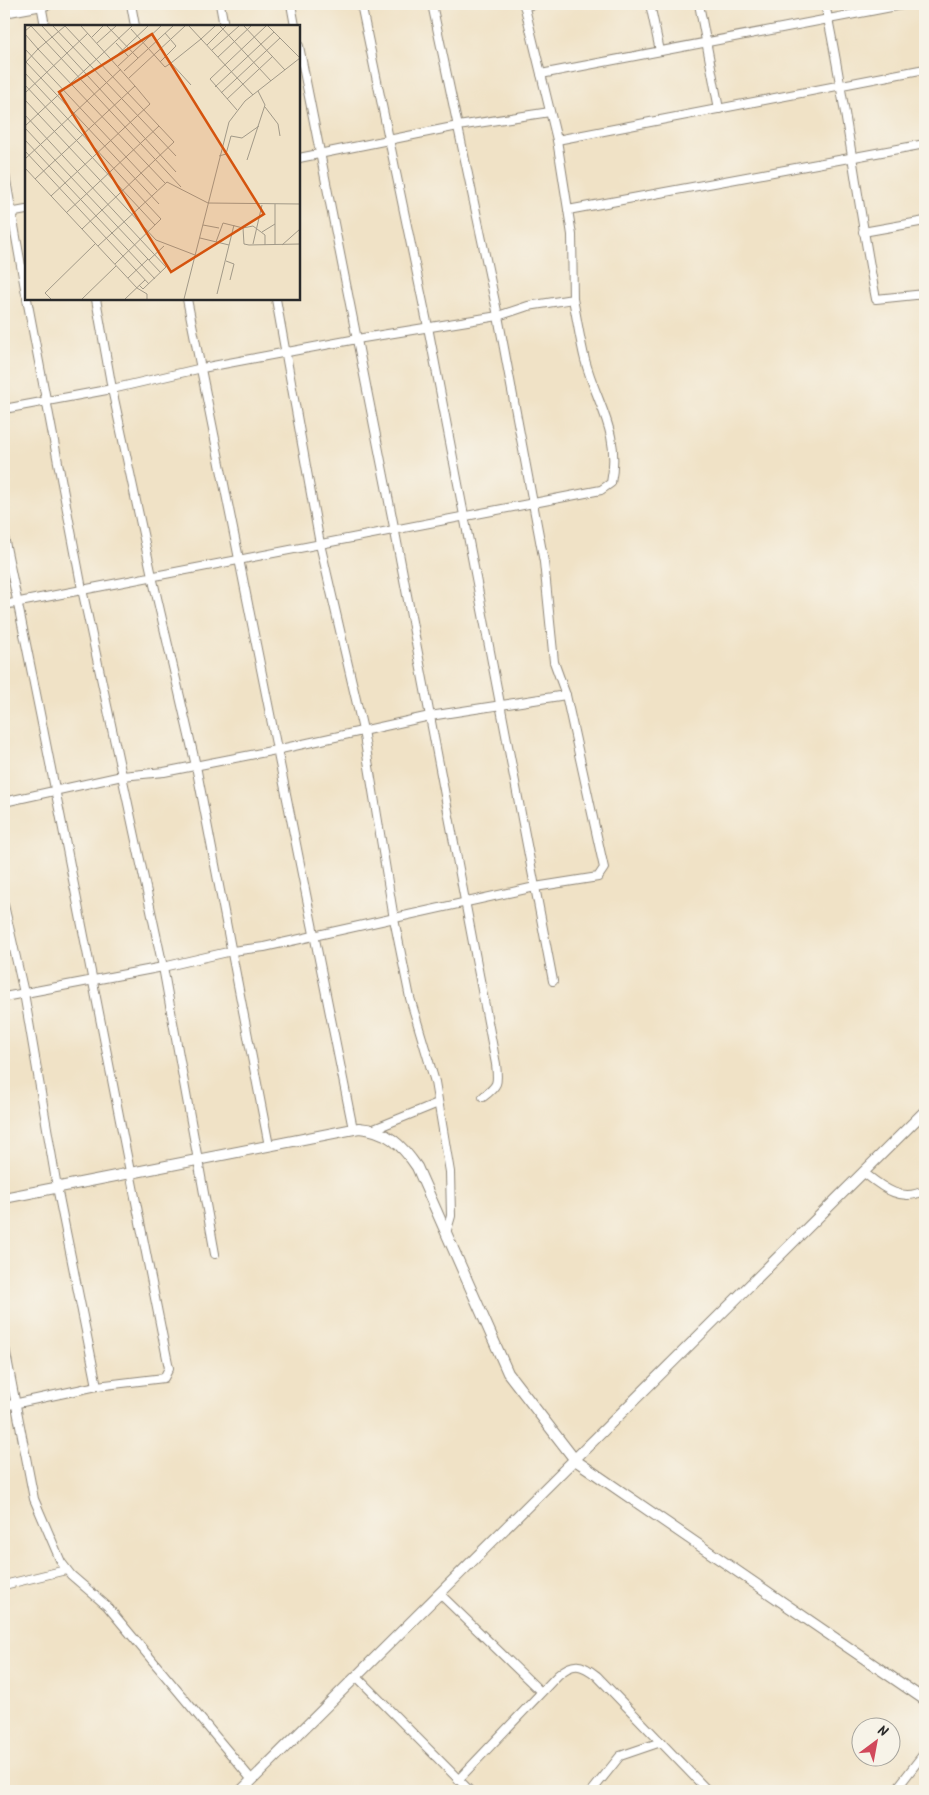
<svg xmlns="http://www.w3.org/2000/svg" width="929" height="1795" font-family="Kalam,sans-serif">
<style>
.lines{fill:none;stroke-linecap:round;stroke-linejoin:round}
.street-casing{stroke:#8e8678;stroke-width:10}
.secondary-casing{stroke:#8e8678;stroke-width:12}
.street{stroke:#fff;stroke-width:8}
.secondary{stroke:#fff;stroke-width:10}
.inset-road{fill:none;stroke:#a19988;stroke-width:1}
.view{fill:#d5540f;fill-opacity:0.15;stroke:#d5540f;stroke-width:2.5}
.inset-edge{fill:none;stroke:#2b2b2b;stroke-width:2.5}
</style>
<rect width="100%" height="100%" fill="#f7f3e8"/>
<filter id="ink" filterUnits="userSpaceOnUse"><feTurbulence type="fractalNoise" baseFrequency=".02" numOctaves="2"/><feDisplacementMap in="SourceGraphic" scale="10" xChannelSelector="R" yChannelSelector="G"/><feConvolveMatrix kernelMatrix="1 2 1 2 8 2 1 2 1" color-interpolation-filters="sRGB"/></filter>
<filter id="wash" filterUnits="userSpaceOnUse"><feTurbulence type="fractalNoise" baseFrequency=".0096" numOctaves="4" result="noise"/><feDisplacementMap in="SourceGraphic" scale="20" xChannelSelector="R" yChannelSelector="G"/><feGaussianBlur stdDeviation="1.12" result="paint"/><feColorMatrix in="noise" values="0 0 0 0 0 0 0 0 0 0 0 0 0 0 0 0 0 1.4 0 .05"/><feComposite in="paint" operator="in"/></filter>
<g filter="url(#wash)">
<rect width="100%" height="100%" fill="#f0e2c6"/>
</g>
<g filter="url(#ink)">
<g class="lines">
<g class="street-casing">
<g id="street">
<polyline points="41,4 45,26"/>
<polyline points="131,4 135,26"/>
<polyline points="220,4 224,26"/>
<polyline points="291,4 295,26"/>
<polyline points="361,4 428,327 553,981"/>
<polyline points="650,4 660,51"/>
<polyline points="699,4 719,109"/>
<path d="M 825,4 C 846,102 857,201 876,299 L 925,294"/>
<polyline points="524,6 536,4"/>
<path d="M 299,46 L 395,532 L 496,1064 C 498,1083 499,1085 483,1097"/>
<polyline points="541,74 907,4"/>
<polyline points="557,140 925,69"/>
<polyline points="299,158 458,126 550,112"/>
<polyline points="4,169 26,294"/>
<polyline points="568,210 925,144"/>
<polyline points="4,214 26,210"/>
<polyline points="863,232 925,221"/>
<polyline points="27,299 82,589 163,967 215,1254"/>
<polyline points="96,299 112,389 152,576 196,766 269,1146"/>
<polyline points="187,299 353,1129"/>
<polyline points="276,299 320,544 363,730 394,919 410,998 435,1082 450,1172 451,1216 446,1233"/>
<polyline points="4,409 112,389 202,368 357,339 498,316 528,306 573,299 572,235 557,140 524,4"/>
<path d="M 4,537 C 62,814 113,1091 169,1368 L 164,1378 L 97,1386 L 4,1406"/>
<path d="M 4,605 L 601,490 L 611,483 C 621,432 597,405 585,360 C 580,340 577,319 573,299"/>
<polyline points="4,802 122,776 164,772 276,750 430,716 566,695"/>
<polyline points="4,905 24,993 57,1187 97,1386"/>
<polyline points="4,997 163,967 232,951 264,947 535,887 598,877 604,868 566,695 554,662 544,562 498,316 432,4"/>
<polyline points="374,1129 438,1103"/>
<path d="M 863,1172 C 881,1186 901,1204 925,1190"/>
<polyline points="4,1343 34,1499 61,1562 71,1575 107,1606 252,1780"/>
<polyline points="4,1585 66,1570"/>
<polyline points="440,1594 541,1692"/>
<polyline points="357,1677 470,1791"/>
<path d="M 458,1780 L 558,1675 C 573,1662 581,1663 597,1676 L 708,1791"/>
<polyline points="592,1791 620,1756 661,1742"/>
<polyline points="895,1791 925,1752"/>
</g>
</g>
<g class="secondary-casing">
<g id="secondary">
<polyline points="4,12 48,4"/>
<path d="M 4,1198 L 359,1128 C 387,1130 402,1145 417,1167 L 508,1373 L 575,1460 L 925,1700"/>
<polyline points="241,1791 925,1111"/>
</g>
</g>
<use href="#street" class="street"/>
<use href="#secondary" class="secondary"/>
</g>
</g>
<g transform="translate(25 25)">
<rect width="275" height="275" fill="#f0e2c6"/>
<path class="inset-road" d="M 17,1 L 151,147M 28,1 L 151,131M 40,1 L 149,117 L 57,204M 40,1 L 13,24 L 140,158M 82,1 L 113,33M 164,1 L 228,70M 195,1 L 246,56M 219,1 L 260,45M 243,1 L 275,33M 106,4 L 140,42 L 146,38 L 141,31M 0,6 L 6,1 L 156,162M 0,9 L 13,24 L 0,38M 67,12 L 78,1M 176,14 L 190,1M 72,18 L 91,1M 91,18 L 103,31M 182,20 L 201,1M 0,24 L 132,165M 187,25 L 214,1M 193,32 L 226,1M 87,35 L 123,1M 1,37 L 134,179M 135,37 L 151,21 L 140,8M 93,41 L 136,1M 99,46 L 148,1M 0,48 L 136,194 L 90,239M 104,53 L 160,1M 0,60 L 130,200M 166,60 L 146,38 L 176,14M 190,62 L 249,7M 0,68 L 63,8M 196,68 L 255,13M 202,74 L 248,31M 0,75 L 131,215 L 170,230M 240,82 L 253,99 L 255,111M 212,85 L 185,54 L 241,1M 0,90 L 141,242 L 118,264 L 114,260M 0,101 L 107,1M 0,103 L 136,248M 0,115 L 130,254M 0,126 L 124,259M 194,131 L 201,129 L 206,111 L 217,113 L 234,101M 0,134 L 96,44M 222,135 L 240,80 L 233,66M 0,143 L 112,263 L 122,269 L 122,274M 10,154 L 110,61 L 56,1M 26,171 L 125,79 L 110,61M 41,188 L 134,101M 250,199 L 250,220M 178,200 L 194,203M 218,203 L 219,219 L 224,220 L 275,219M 237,207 L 250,199 L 250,179M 175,213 L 204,220M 191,217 L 198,198 L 218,203 L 228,201 L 240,210 L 240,220M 228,219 L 237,180M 257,220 L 275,204M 73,221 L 142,157 L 183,178 L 275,179M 124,235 L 139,221M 201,236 L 209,239 L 205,255M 103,253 L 123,234M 192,269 L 209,200M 26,274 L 20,268 L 70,219M 57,274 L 91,241M 100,274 L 120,255M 159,274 L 204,97 L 220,76 L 275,33"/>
<path class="view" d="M 127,9 L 239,189 L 146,247 L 34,67 Z"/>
<rect width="275" height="275" class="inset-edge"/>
</g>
<rect width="929" height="1795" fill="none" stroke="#f7f3e8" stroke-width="20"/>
<g transform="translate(876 1742) rotate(32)"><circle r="24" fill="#f7f3e8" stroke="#a5a39c"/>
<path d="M0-4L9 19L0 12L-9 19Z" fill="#d1495b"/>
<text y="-8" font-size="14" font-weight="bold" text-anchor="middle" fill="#2b2b2b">N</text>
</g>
</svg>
